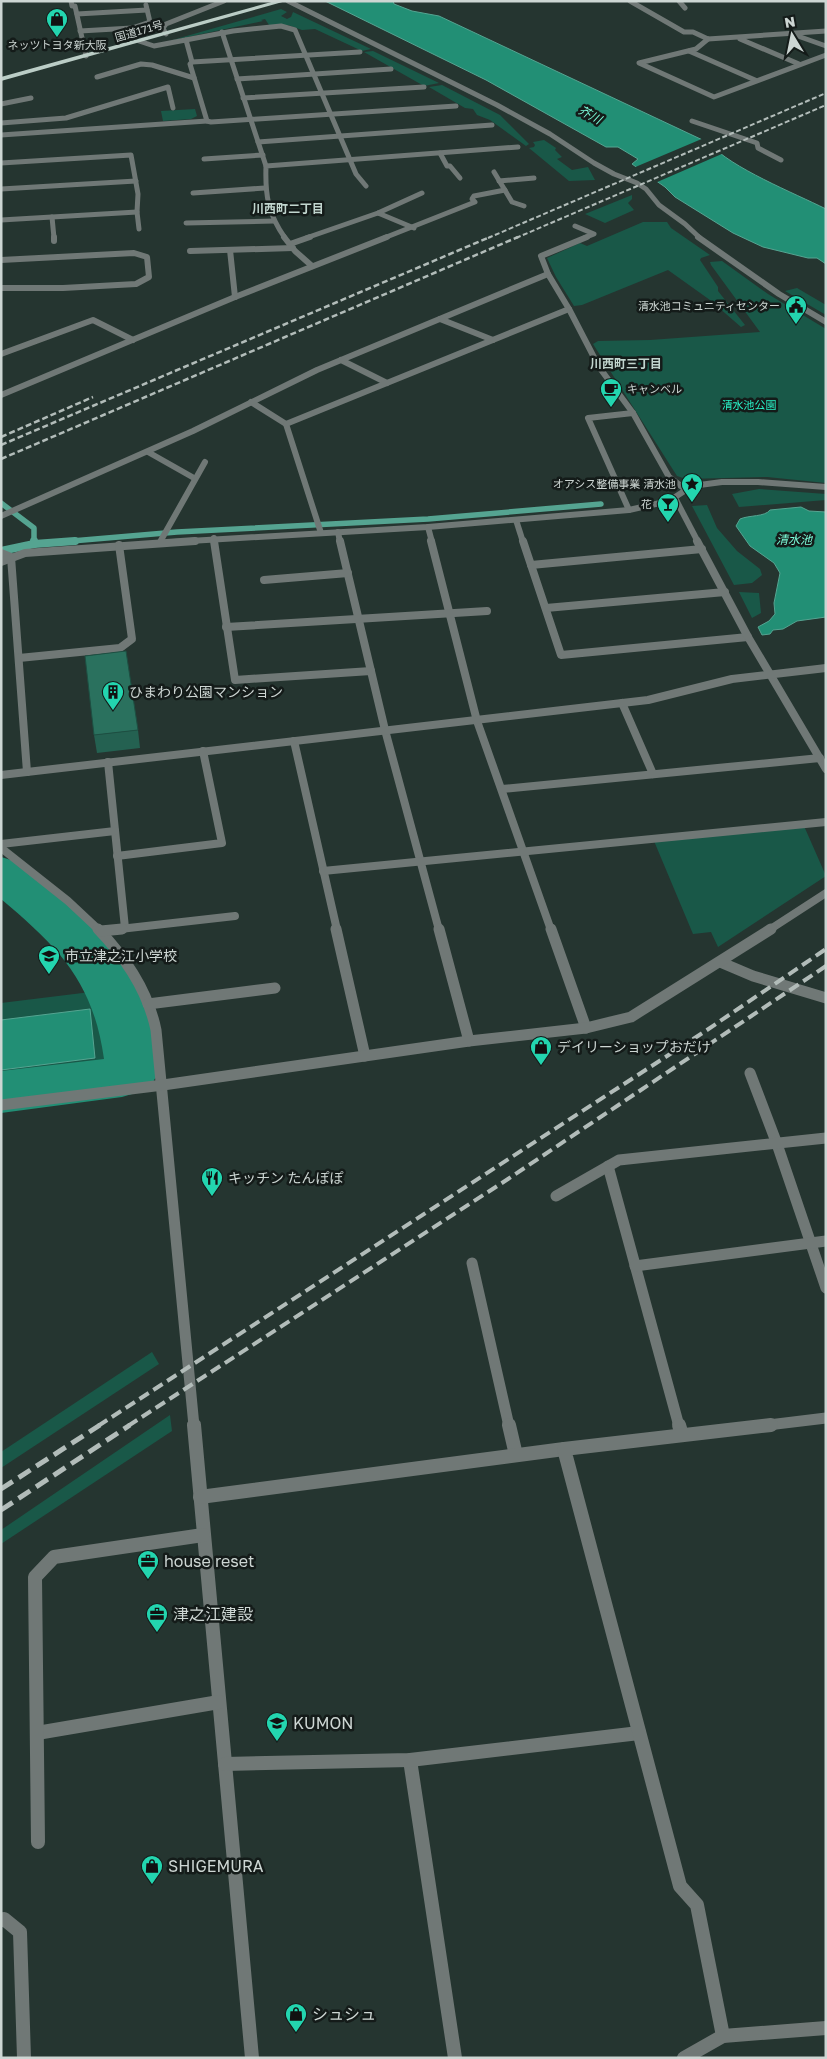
<svg xmlns="http://www.w3.org/2000/svg" width="827" height="2059" font-family="'Golos Text','Noto Sans JP',sans-serif">
<style>
.green{fill:#195848}
.water{fill:#228f75;stroke:#55a491}
.pier{fill:#253530}
.lines{fill:none;stroke-linecap:round;stroke-linejoin:round}
.stream-far1{stroke:#55a491;stroke-width:5.5}
.stream{stroke:#55a491;stroke-width:8}
.river{fill:#228f75;fill-rule:evenodd}
.minor-far4{stroke:#707876;stroke-width:5}
.minor-far3{stroke:#707876;stroke-width:6}
.minor-far2{stroke:#707876;stroke-width:8}
.minor-far1{stroke:#707876;stroke-width:11}
.minor{stroke:#707876;stroke-width:14}
.trunk{fill:#bbcdc6;fill-rule:evenodd}
.rail-far3{stroke:#b2bcb9;stroke-width:2;stroke-dasharray:5 2.5;stroke-linecap:butt}
.rail-far2{stroke:#b2bcb9;stroke-width:2.5;stroke-dasharray:6 3;stroke-linecap:butt}
.rail-far1{stroke:#b2bcb9;stroke-width:4;stroke-dasharray:11 5.5;stroke-linecap:butt}
.rail{stroke:#b2bcb9;stroke-width:5;stroke-dasharray:14 7;stroke-linecap:butt}
.wall{fill:#246151}
.building{fill:#2a715e;stroke:#1d4f42}
.labels{text-anchor:middle;stroke-width:5;stroke-linejoin:round;paint-order:stroke}
.far-street-label{font-size:11px;fill:#cdd6d3;stroke:#141b19}
.far-poi-label{font-size:11px;fill:#cdd6d3;stroke:#141b19;text-anchor:end}
.far-park-label{font-size:11px;fill:#29f0c6;stroke:#141b19}
.far-water-label{font-size:12px;font-style:italic;fill:#7cfdda;stroke:#141b19}
.far-neighbourhood-label{font-size:12px;font-weight:bold;fill:#c1d5ce;stroke:#141b19}
.poi-label{font-size:14px;fill:#cdd6d3;stroke:#141b19;text-anchor:start}
.near-poi-label{font-size:16px;fill:#cdd6d3;stroke:#141b19;text-anchor:start}
</style>
<rect width="100%" height="100%" fill="#253530"/>
<g class="green">
<polygon points="281,9 287,12 281,16 287,19 291,17 293,12 371,49 362,51 315,29 302,30 288,25 269,25 265,19 261,20 263,21 169,41"/>
<polygon points="373,51 439,83 424,86 364,52"/>
<polygon points="442,85 500,115 529,144 526,146 490,120 477,115 473,109 465,108 429,87"/>
<polygon points="195,109 197,116 191,119 163,121 161,111"/>
<polygon points="544,140 556,148 555,150 562,157 557,159 572,170 588,167 595,180 569,181 529,148 534,147 535,145 533,142"/>
<polygon points="632,195 632,199 628,203 634,210 605,223 585,214"/>
<polygon points="643,222 667,222 671,228 710,255 701,258 700,260 718,287 718,291 745,325 741,327 710,300 668,270 582,305 574,306 556,277 547,258 580,243 587,246"/>
<polygon points="722,261 768,294 826,329 826,483 767,477 686,479 677,476 593,344 598,341 650,340 760,332 711,265 710,262"/>
<polygon points="797,288 826,305 826,315 785,291"/>
<polygon points="759,489 826,494 826,500 739,507 732,494"/>
<polygon points="707,505 717,528 737,551 760,569 762,575 752,583 734,585 692,506"/>
<polygon points="739,592 759,593 761,613 752,618"/>
<polygon points="804,826 826,876 718,947 711,932 693,934 654,841"/>
<polygon points="107,990 117,1021 123,1073 1,1089 1,1003"/>
<polygon points="152,1352 159,1364 1,1468 1,1452"/>
<polygon points="170,1415 172,1431 1,1544 1,1530"/>
</g>
<g class="water">
<path d="M 325,1 L 393,1 L 394,4 L 412,11 L 439,16 L 709,143 C 731,168 794,193 826,209 L 826,264 L 817,258 L 808,258 L 763,247 L 733,233 L 675,197 L 665,187 L 632,164 L 638,159 L 618,147 L 606,147 L 486,80 Z"/>
<path d="M 801,507 L 809,511 L 826,512 L 826,617 L 797,621 L 783,629 L 773,630 L 770,634 L 762,635 L 758,627 L 769,621 L 775,614 L 774,603 L 780,573 L 774,563 L 750,546 L 736,526 L 740,519 C 749,515 765,517 770,510 Z"/>
<polygon points="90,1009 95,1058 1,1070 1,1020"/>
</g>
<polygon class="pier" points="704,138 724,153 655,183 633,168"/>
<g class="lines">
<g class="stream-far1">
<polyline points="1,503 34,528 34,542"/>
<polyline points="60,542 177,532 428,519 601,504"/>
</g>
<g class="stream">
<polyline points="34,541 34,544"/>
<polyline points="1,551 34,544 75,541"/>
</g>
<path class="river" d="M 1,857 C 25,863 34,873 53,888 C 97,924 135,968 152,1023 C 156,1037 158,1053 161,1068 L 153,1082 L 142,1091 L 122,1097 L 1,1113 L 1,1071 L 104,1059 C 93,981 59,948 1,899 Z"/>
<g class="minor-far4">
<polyline points="71,1 72,6 75,6 86,56"/>
<polyline points="288,1 497,105 550,134 594,163 614,174 637,183 646,189 659,205 685,224 700,238"/>
<polyline points="630,1 684,32 693,32 708,39 826,31"/>
<polyline points="679,1 685,8"/>
<polyline points="77,14 147,10"/>
<polyline points="80,31 132,28 150,22 146,5"/>
<polyline points="222,32 266,166"/>
<polyline points="166,34 163,28 166,24 224,1"/>
<polyline points="795,35 826,46"/>
<polyline points="708,39 696,49 639,63 714,97 826,55"/>
<polyline points="740,39 799,64"/>
<polyline points="186,40 192,62 190,64 207,121 211,122 456,106"/>
<polyline points="139,41 154,46 233,31 281,26 295,30 356,174 366,186"/>
<polyline points="689,51 755,80"/>
<polyline points="192,62 360,52"/>
<polyline points="97,77 141,64 152,65 194,78"/>
<polyline points="237,79 391,69"/>
<polyline points="243,98 424,87"/>
<polyline points="1,104 31,98"/>
<polyline points="692,121 757,143 758,148 781,160"/>
<polyline points="1,123 66,118 168,87 173,108"/>
<polyline points="1,135 207,121"/>
<polyline points="258,142 492,125"/>
<polyline points="440,153 447,166 450,166 460,178"/>
<polyline points="204,159 263,155"/>
<polyline points="1,163 131,155 138,194 137,212 139,229"/>
<polyline points="494,172 512,202 524,206"/>
<polyline points="499,181 534,178"/>
<polyline points="1,189 136,181"/>
<polyline points="193,193 265,188"/>
<polyline points="378,213 414,228"/>
<polyline points="52,217 54,238"/>
<polyline points="1,220 137,212"/>
<polyline points="186,223 274,221"/>
<polyline points="575,226 594,234 584,238"/>
<path d="M 285,238 C 268,214 265,195 266,166 L 518,147"/>
<polyline points="306,238 378,213 422,193"/>
<polyline points="384,238 475,202 472,199 474,196 505,190"/>
</g>
<g class="minor-far3">
<polyline points="54,237 54,241"/>
<polyline points="284,237 295,251 312,266"/>
<polyline points="587,237 541,256 548,274 569,309 599,367 633,413 669,477 685,489"/>
<polyline points="698,237 779,294 826,322"/>
<polyline points="290,244 310,237"/>
<polyline points="230,250 235,297"/>
<polyline points="190,251 293,248"/>
<polyline points="1,260 134,253 147,257 149,277 136,284 63,288 1,288"/>
<polyline points="440,319 493,340"/>
<polyline points="1,354 93,320 133,340"/>
<polyline points="341,360 387,383"/>
<polyline points="1,395 235,297 387,237"/>
<polyline points="251,402 286,424"/>
<polyline points="148,452 194,478"/>
<polyline points="675,498 698,542"/>
<polyline points="629,510 588,418 633,413"/>
<polyline points="1,516 193,431 317,370 548,274"/>
<polyline points="516,520 523,542"/>
<polyline points="428,527 432,542"/>
<polyline points="338,532 340,542"/>
<polyline points="321,533 286,424 569,309"/>
<polyline points="214,538 215,542"/>
<polyline points="160,542 205,462"/>
<polyline points="173,542 428,527 629,510 669,501 692,486 722,482 758,482 826,487"/>
</g>
<g class="minor-far2">
<polyline points="214,541 235,680 371,671"/>
<polyline points="340,541 385,730 439,930"/>
<polyline points="431,541 477,721 551,930"/>
<polyline points="523,541 561,655 748,637"/>
<polyline points="697,541 748,637 826,769"/>
<polyline points="1,553 11,557 27,772"/>
<polyline points="1,562 25,553 195,541"/>
<polyline points="531,565 702,549"/>
<polyline points="264,580 348,573"/>
<polyline points="546,608 725,592"/>
<polyline points="226,627 487,611"/>
<polyline points="19,658 120,648 132,639 119,545"/>
<polyline points="622,703 653,774"/>
<polyline points="294,741 337,930"/>
<polyline points="108,762 125,928"/>
<polyline points="1,775 648,700 732,679 826,668"/>
<polyline points="502,789 820,758"/>
<polyline points="1,844 115,831"/>
<polyline points="1,848 68,901 99,930"/>
<polyline points="117,856 222,843 203,751"/>
<polyline points="323,871 826,822"/>
<polyline points="111,930 235,916"/>
<polyline points="769,930 826,893"/>
</g>
<g class="minor-far1">
<path d="M 98,929 C 125,957 148,991 156,1030 L 194,1426"/>
<polyline points="336,929 365,1056"/>
<polyline points="439,929 469,1041"/>
<polyline points="551,929 586,1028"/>
<polyline points="101,931 122,929"/>
<polyline points="720,962 753,976 826,998"/>
<polyline points="148,1004 275,988"/>
<polyline points="750,1073 777,1144 826,1288"/>
<polyline points="1,1105 163,1085 469,1041 586,1028 631,1017 771,929"/>
<polyline points="608,1166 679,1426"/>
<polyline points="556,1196 619,1160 826,1138"/>
<polyline points="472,1263 509,1426"/>
<polyline points="635,1266 826,1241"/>
<polyline points="760,1426 826,1418"/>
</g>
<g class="minor">
<polyline points="194,1425 252,2058"/>
<polyline points="509,1425 516,1455"/>
<polyline points="679,1425 682,1435"/>
<polyline points="200,1497 564,1449"/>
<polyline points="37,1733 219,1702"/>
<polyline points="410,1760 455,2058"/>
<polyline points="225,1764 410,1760 639,1733"/>
<polyline points="38,1842 35,1577 54,1557 203,1535"/>
<polyline points="1,1920 4,1919 20,1932 24,2058"/>
<polyline points="723,2036 697,1905 680,1886 564,1449 771,1425"/>
<polyline points="684,2058 723,2036 826,2028"/>
</g>
<polygon class="trunk" points="275,1 286,1 1,81 1,77"/>
<g class="rail-far3">
<polyline points="488,238 826,93"/>
<polyline points="516,238 826,105"/>
</g>
<g class="rail-far2">
<polyline points="1,437 93,397"/>
<polyline points="1,445 490,237"/>
<polyline points="1,459 518,237"/>
</g>
<g class="rail-far1">
<polyline points="98,1426 707,1030 826,949"/>
<polyline points="128,1426 508,1179 826,966"/>
</g>
<g class="rail">
<polyline points="1,1489 100,1425"/>
<polyline points="1,1510 130,1425"/>
</g>
</g>
<polygon class="wall" points="138,730 140,748 97,753 94,735"/>
<polygon class="building" points="126,651 138,730 94,735 85,656"/>
<defs>
<g id="shop-pin" transform="scale(1.125)"><path d="M0 17L-7.5 6A9.5 9.5 0 1 1 7.5 6Z" fill="#23d5af" stroke="#141b19"/><path d="M-5-2.5h2.3a2.7 3.5 0 0 1 5.4 0H5L5.5 6h-11ZM-1.5-2.5h3a1.5 2.3 0 0 0-3 0Z" fill="#111"/></g>
<g id="civic-pin" transform="scale(1.125)"><path d="M0 17L-7.5 6A9.5 9.5 0 1 1 7.5 6Z" fill="#23d5af" stroke="#141b19"/><path d="M-.6-6.5H3V-4.5H.6V-3L4-1V1h2V6H-6V1h2V-1L-.6-3ZM-1.2 2.5V6h2.4V2.5Z" fill="#111"/></g>
<g id="cafe-pin" transform="scale(1.125)"><path d="M0 17L-7.5 6A9.5 9.5 0 1 1 7.5 6Z" fill="#23d5af" stroke="#141b19"/><path d="M-5.5-4.5H6V0H3Q3 3.5 0 3.5H-2.5Q-5.5 3.5-5.5 0ZM3-3.2v2h1.7v-2ZM-6 4.5H4V6H-6Z" fill="#111"/></g>
<g id="sight-pin" transform="scale(1.125)"><path d="M0 17L-7.5 6A9.5 9.5 0 1 1 7.5 6Z" fill="#23d5af" stroke="#141b19"/><path d="M0-6L1.8-2.2L6-1.7L2.9 1.2L3.7 5.4L0 3.3L-3.7 5.4L-2.9 1.2L-6-1.7L-1.8-2.2Z" fill="#111"/></g>
<g id="bar-pin" transform="scale(1.125)"><path d="M0 17L-7.5 6A9.5 9.5 0 1 1 7.5 6Z" fill="#23d5af" stroke="#141b19"/><path d="M-6-5H6L.8 .8V4.5H3.5V6h-7V4.5H-.8V.8Z" fill="#111"/></g>
<g id="building-pin" transform="scale(1.125)"><path d="M0 17L-7.5 6A9.5 9.5 0 1 1 7.5 6Z" fill="#23d5af" stroke="#141b19"/><path d="M-4-6H4V6H1V3H-1V6H-4ZM-2.5-4.3h1.7v1.8h-1.7ZM.8-4.3h1.7v1.8H.8ZM-2.5-1h1.7V.8h-1.7ZM.8-1h1.7V.8H.8Z" fill="#111"/></g>
<g id="school-pin" transform="scale(1.125)"><path d="M0 17L-7.5 6A9.5 9.5 0 1 1 7.5 6Z" fill="#23d5af" stroke="#141b19"/><path d="M0-5L7-2L0 1L-7-2ZM-4 1L0 2.5L4 1V4Q0 6-4 4Z" fill="#111"/></g>
<g id="restaurant-pin" transform="scale(1.125)"><path d="M0 17L-7.5 6A9.5 9.5 0 1 1 7.5 6Z" fill="#23d5af" stroke="#141b19"/><path d="M-5-6h1v4h1v-4h1v4h1v-4h1v5L-1.5 .5V6h-2V.5L-5-1ZM5-6V6H3V1.5H1.5Q1.5-4 5-6Z" fill="#111"/></g>
<g id="office-pin" transform="scale(1.125)"><path d="M0 17L-7.5 6A9.5 9.5 0 1 1 7.5 6Z" fill="#23d5af" stroke="#141b19"/><path d="M-6-3h4V-5.5h4V-3h4V5H-6ZM-1-4.5V-3h2v-1.5ZM-6 0V1H6V0Z" fill="#111"/></g>
</defs>
<g fill-rule="evenodd">
<use href="#shop-pin" x="57" y="19"/>
<use href="#civic-pin" x="796" y="306"/>
<use href="#cafe-pin" x="611" y="389"/>
<use href="#sight-pin" x="692" y="484"/>
<use href="#bar-pin" x="668" y="504"/>
<use href="#building-pin" x="113" y="692"/>
<use href="#school-pin" x="49" y="956"/>
<use href="#shop-pin" x="541" y="1047"/>
<use href="#restaurant-pin" x="212" y="1178"/>
<use href="#office-pin" x="148" y="1561"/>
<use href="#office-pin" x="157" y="1614"/>
<use href="#school-pin" x="277" y="1723"/>
<use href="#shop-pin" x="152" y="1866"/>
<use href="#shop-pin" x="296" y="2014"/>
</g>
<g class="labels">
<g class="far-street-label">
<text transform="translate(139 31) rotate(-16)" y="4">国道171号</text>
</g>
<g class="far-poi-label">
<text x="57" y="49" text-anchor="middle">ネッツトヨタ新大阪</text>
<text x="780" y="310">清水池コミュニティセンター</text>
<text x="627" y="393" text-anchor="start">キャンベル</text>
<text x="676" y="488">オアシス整備事業 清水池</text>
<text x="652" y="508">花</text>
</g>
<g class="far-park-label">
<text x="749" y="409">清水池公園</text>
</g>
<g class="far-water-label">
<text transform="translate(590 115) rotate(29)" y="4">芥川</text>
<text x="794" y="544">清水池</text>
</g>
<g class="far-neighbourhood-label">
<text x="288" y="213">川西町二丁目</text>
<text x="626" y="368">川西町三丁目</text>
</g>
<g class="poi-label">
<text x="129" y="697">ひまわり公園マンション</text>
<text x="65" y="961">市立津之江小学校</text>
<text x="557" y="1052">デイリーショップおだけ</text>
<text x="228" y="1183">キッチン たんぽぽ</text>
</g>
<g class="near-poi-label">
<text x="164" y="1567">house reset</text>
<text x="173" y="1620">津之江建設</text>
<text x="293" y="1729">KUMON</text>
<text x="168" y="1872">SHIGEMURA</text>
<text x="312" y="2020">シュシュ</text>
</g>
</g>
<rect width="827" height="2059" fill="none" stroke="#cdd6d3" stroke-width="5"/>
<g transform="translate(792 35) rotate(350)" stroke="#141b19" stroke-width="4" paint-order="stroke">
<path d="M0-4L9 19L0 12L-9 19Z" fill="#cdd6d3"/>
<text y="-8" font-size="14" font-weight="bold" text-anchor="middle" fill="#cdd6d3">N</text>
</g>
</svg>
